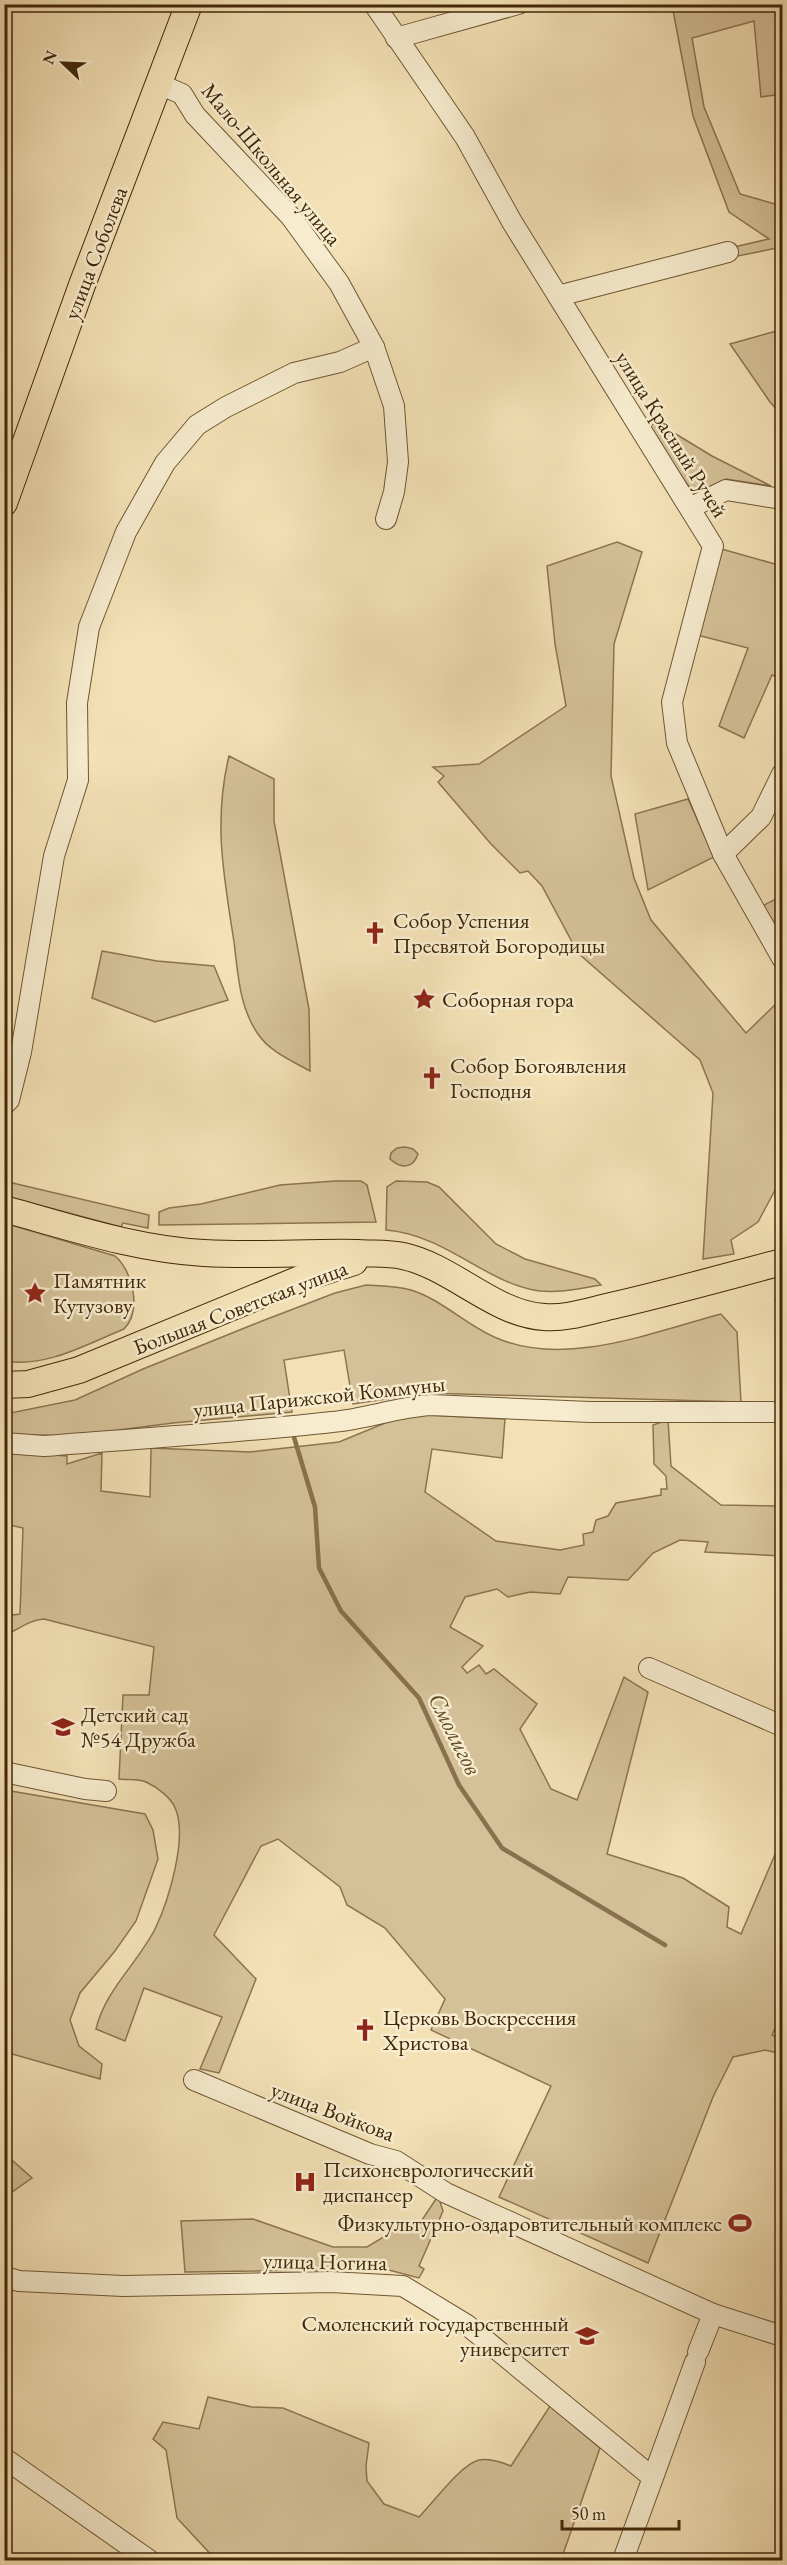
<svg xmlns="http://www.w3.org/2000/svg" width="787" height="2565" font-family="'EB Garamond',serif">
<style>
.green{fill:#d5c198;stroke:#8c7450;stroke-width:1.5}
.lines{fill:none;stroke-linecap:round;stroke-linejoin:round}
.stream{stroke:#88714c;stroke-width:4.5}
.minor-casing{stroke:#6e5633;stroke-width:22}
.major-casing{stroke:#422708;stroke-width:28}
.minor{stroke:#f7eccf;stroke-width:20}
.major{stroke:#f3e1b5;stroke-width:26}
.labels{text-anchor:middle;stroke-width:5;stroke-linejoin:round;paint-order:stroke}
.street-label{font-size:22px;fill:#422708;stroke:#f7eccf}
.poi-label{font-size:22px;fill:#422708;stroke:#f7eccf;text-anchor:start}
.water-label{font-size:24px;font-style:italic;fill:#654c2a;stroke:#f7eccf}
</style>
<rect width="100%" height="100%" fill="#f3e1b5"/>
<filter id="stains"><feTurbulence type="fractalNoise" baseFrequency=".00333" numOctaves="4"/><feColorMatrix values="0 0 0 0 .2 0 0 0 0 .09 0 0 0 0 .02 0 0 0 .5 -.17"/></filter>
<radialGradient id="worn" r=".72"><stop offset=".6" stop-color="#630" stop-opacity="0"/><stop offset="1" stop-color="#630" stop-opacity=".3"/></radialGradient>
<g class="green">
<polygon points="672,5 782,5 782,94 761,97 754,21 692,38 704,107 740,194 782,206 782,247 738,256 734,247 769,239 729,212 693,116"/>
<polygon points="780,330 782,338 782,415 770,402 730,344"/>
<polygon points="656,422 712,456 771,486 726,479 694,494 648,428"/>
<polygon points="617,542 642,552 614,644 611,776 634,878 651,920 746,1033 782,998 782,1177 758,1222 731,1240 734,1254 703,1259 713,1093 700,1060 578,953 542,886 528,871 520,873 491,844 438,782 444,776 433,767 479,764 566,706 555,644 547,566"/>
<polygon points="718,548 782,566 782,679 772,675 744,738 719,726 748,648 693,634"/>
<path d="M 229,756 L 274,779 L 274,821 L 309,1009 L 310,1071 C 292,1061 269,1051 258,1034 C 239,1007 238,973 234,942 C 224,877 213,822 229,756 Z"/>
<polygon points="688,799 714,857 648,890 635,814"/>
<polygon points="782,896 782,946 760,907"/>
<polygon points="102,951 157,961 214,966 228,1000 155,1022 92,998"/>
<path d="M 405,1147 L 413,1149 L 418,1154 C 413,1169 401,1169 390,1159 L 391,1153 L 397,1148 Z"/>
<polygon points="4,1181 149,1215 148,1228 123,1223 121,1227 5,1196"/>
<polygon points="335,1181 361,1181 367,1185 376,1222 159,1225 159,1212 169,1208 201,1204 280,1185"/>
<path d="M 396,1181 L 427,1182 L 439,1187 L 496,1244 L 525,1259 L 595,1279 L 601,1285 C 581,1288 561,1293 540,1291 C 486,1284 447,1235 386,1230 L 387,1187 Z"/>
<path d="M 5,1223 L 115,1256 C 133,1271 142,1311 124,1329 C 87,1344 46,1368 5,1361 Z"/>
<path d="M 366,1285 C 381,1286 397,1286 411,1290 C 443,1300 468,1327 499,1339 C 568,1367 653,1332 721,1314 L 737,1332 L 741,1402 L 427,1393 L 353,1404 L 344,1350 L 284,1360 L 292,1412 L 173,1423 L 72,1436 L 5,1434 L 5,1414 L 75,1400 L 143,1369 L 262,1321 L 335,1293 Z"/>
<polygon points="782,1297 782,1322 778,1323 775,1299"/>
<path d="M 407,1414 L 505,1419 L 502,1458 L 432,1449 L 425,1492 L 496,1541 L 560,1550 L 584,1545 L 583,1534 L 593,1532 L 596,1520 L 608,1516 L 616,1503 L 661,1495 L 661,1489 L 667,1489 L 666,1476 L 654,1464 L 653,1425 L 668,1420 L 671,1466 L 721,1505 L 782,1506 L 782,1556 L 705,1552 L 708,1542 L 680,1540 L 653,1553 L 628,1580 L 568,1577 L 560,1594 L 530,1592 L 508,1597 L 497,1589 L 465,1597 L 450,1627 L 483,1646 L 462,1667 L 467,1673 L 479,1665 L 486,1674 L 494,1669 L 537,1704 L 520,1729 L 551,1789 L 577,1800 L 624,1677 L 648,1692 L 607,1854 L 683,1878 L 729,1907 L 727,1927 L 741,1934 L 782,1838 L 782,2014 L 772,2035 L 782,2039 L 782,2054 L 765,2050 L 733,2057 L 713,2097 L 648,2263 L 499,2197 L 551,2086 L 431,2030 L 445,1999 L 385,1928 L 347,1905 L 340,1887 L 278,1839 L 261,1846 L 214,1935 L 256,1979 L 219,2073 L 200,2069 L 222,2017 L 144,1988 L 125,2041 L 96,2029 C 105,1990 139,1962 156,1927 C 169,1899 187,1839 176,1810 C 172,1798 157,1787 146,1782 C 139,1779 127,1780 119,1779 L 123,1695 L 149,1695 L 154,1647 L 44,1619 C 28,1620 19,1630 5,1635 L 5,1616 L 20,1614 L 23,1528 L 5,1524 L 4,1451 L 67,1456 L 67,1464 L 102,1453 L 101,1491 L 150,1497 L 151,1448 L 250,1452 L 339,1442 Z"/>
<polygon points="5,1790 145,1814 153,1830 158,1859 136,1921 115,1951 80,1993 70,2020 79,2046 102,2064 100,2079 5,2052"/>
<polygon points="4,2153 32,2178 5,2197 4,2197"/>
<polygon points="438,2196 443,2211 419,2266 424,2269 419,2278 385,2269 185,2272 181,2221 253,2219 333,2247 367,2247 397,2229 418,2226"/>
<path d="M 208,2397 L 252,2407 L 283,2408 L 369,2443 L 366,2466 L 367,2481 L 384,2504 L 419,2517 C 433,2503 461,2464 479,2460 C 490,2458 501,2462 511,2466 L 550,2406 L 600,2448 L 561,2560 L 249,2560 L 232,2553 L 225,2560 L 216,2560 L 177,2518 L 166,2450 L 153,2439 L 163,2422 L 199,2429 Z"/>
</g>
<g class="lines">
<polyline class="stream" points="293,1434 315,1507 319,1568 341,1611 419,1698 459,1785 502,1848 665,1945"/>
<g class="minor-casing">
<g id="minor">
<polyline points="374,4 465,137 512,222 713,546 672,702 677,743 723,854 782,958"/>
<polyline points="396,38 518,4"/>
<polyline points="159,84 182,94 195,115 291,217 339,283 374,347 394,406 398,462 394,492 386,519"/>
<polyline points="558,296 728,252"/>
<polyline points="690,508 726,490 782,499"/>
<polyline points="723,854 761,817 782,774"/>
<polyline points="4,1105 9,1100 21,1052 54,856 78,780 77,703 89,627 126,532 165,463 197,425 226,407 294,373 340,362 374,347"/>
<path d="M 4,1443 L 44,1446 C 140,1438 236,1433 332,1422 C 366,1419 397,1407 431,1405 L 590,1412 L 782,1412"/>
<polyline points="649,1668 782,1726"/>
<polyline points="4,1772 85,1789 106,1791"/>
<polyline points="194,2080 370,2154 396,2161 446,2193 713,2314 782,2336"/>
<polyline points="4,2277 19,2281 123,2286 331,2282 403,2286 467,2325 652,2477"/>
<polyline points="698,2352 713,2314"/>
<polyline points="4,2458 149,2560"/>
<polyline points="623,2560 695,2362"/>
</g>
</g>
<g class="major-casing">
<g id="major">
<polyline points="4,503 82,285 189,4"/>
<path d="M 4,1209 C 70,1227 135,1249 204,1253 C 255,1256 307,1252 358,1253 C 373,1254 389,1253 403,1256 C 453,1267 494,1314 544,1317 C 566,1319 589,1311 611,1306 C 668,1293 725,1277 782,1262"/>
<polyline points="4,1385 28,1384 79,1370 300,1279 354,1262"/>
</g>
</g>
<use href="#minor" class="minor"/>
<use href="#major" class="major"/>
</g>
<defs>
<g id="church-bare" transform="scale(1.8)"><path d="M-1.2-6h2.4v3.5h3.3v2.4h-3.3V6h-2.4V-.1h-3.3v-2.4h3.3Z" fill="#8f2418" stroke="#f7eccf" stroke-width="2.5" paint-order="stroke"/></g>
<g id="sight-bare" transform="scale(1.8)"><path d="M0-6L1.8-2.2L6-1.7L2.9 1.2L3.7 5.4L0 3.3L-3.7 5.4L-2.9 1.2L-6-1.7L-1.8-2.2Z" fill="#8f2418" stroke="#f7eccf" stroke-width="2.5" paint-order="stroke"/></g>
<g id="school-bare" transform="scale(1.8)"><path d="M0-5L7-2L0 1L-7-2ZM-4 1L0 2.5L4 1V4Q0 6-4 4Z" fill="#8f2418" stroke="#f7eccf" stroke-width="2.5" paint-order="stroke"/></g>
<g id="hospital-bare" transform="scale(1.8)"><path d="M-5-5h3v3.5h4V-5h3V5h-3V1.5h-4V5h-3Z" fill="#8f2418" stroke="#f7eccf" stroke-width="2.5" paint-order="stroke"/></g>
<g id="stadium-bare" transform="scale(1.8)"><path d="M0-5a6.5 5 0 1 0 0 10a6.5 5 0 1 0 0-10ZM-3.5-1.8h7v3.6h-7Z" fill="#8f2418" stroke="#f7eccf" stroke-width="2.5" paint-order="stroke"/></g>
<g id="university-bare" transform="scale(1.8)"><path d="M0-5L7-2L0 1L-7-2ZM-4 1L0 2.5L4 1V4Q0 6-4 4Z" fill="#8f2418" stroke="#f7eccf" stroke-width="2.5" paint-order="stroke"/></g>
</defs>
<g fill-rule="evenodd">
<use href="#church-bare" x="375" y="933"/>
<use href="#sight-bare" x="424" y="999"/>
<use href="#church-bare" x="432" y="1078"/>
<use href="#sight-bare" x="35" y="1293"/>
<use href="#school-bare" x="63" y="1727"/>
<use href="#church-bare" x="365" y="2030"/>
<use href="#hospital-bare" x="305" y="2182"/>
<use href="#stadium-bare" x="740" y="2223"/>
<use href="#university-bare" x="587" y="2336"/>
</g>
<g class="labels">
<g class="street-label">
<text transform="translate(272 164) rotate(50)" y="8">Мало-Школьная улица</text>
<text transform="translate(95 253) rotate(-69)" y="8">улица Соболева</text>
<text transform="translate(672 434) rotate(58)" y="8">улица Красный Ручей</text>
<text transform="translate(240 1307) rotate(-21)" y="8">Большая Советская улица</text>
<text transform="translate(319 1396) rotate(-6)" y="8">улица Парижской Коммуны</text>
<text transform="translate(333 2111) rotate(21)" y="8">улица Войкова</text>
<text transform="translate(325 2261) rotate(1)" y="8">улица Ногина</text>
</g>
<g class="poi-label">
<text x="393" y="928">Собор Успения<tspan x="393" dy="25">Пресвятой Богородицы</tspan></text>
<text x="442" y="1007">Соборная гора</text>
<text x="450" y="1073">Собор Богоявления<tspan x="450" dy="25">Господня</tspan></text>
<text x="53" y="1288">Памятник<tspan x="53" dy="25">Кутузову</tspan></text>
<text x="81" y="1722">Детский сад<tspan x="81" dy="25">№54 Дружба</tspan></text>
<text x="383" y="2025">Церковь Воскресения<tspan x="383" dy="25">Христова</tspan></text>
<text x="323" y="2177">Психоневрологический<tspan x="323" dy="25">диспансер</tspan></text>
<text x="722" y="2231" text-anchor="end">Физкультурно-оздаровтительный комплекс</text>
<text x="569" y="2331" text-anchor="end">Смоленский государственный<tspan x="569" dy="25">университет</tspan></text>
</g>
<g class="water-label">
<text transform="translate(455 1734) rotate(63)" y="8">Смолигов</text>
</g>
</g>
<rect width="787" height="2565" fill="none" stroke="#f3e1b5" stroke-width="24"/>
<rect x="6" y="6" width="775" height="2553" fill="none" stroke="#422708" stroke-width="3"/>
<rect x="12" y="12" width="763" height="2541" fill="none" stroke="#422708" stroke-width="1.5"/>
<g transform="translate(63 63) rotate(293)" stroke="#f7eccf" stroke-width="4.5" paint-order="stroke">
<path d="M0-4.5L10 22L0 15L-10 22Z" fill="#422708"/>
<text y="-9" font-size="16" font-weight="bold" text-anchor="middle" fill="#422708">N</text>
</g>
<path d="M562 2520v9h117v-9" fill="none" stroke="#422708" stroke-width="3"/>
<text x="571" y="2520" font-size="18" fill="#422708" stroke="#f7eccf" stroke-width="4.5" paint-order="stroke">50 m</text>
<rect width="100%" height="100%" filter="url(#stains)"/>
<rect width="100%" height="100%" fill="url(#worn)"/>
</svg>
